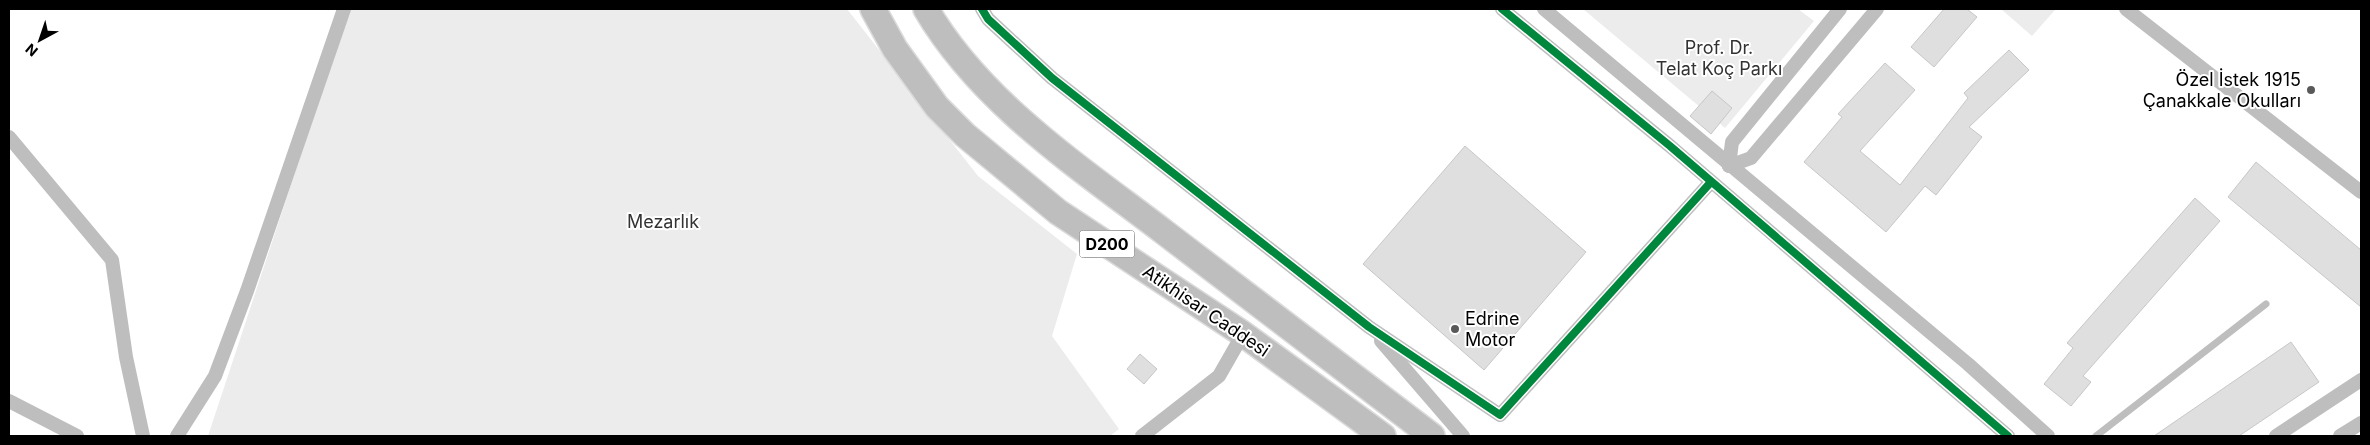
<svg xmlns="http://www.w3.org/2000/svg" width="2370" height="445" font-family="Inter,sans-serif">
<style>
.green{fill:#ececec}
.building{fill:#dfdfdf;stroke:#c7c7c7}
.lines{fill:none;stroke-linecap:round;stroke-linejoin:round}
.highway-casing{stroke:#dbdbdb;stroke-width:28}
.lane{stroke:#bebebe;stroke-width:7}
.street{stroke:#bebebe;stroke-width:14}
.highway{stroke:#bebebe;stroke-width:25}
.cycleway-casing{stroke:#fff;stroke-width:11}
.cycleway{stroke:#00873e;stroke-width:8}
.poi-dot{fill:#595959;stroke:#fff;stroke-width:2}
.labels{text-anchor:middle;stroke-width:4;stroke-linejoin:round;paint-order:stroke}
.shield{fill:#fff;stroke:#4c4c4c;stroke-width:1}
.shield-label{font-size:16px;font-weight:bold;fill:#000}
.park-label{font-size:18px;fill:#333;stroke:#fff}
.poi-label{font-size:18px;fill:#000;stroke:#fff;text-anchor:end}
.street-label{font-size:18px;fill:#000;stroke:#fff}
</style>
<rect width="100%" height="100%" fill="#fff"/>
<g class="green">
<polygon points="349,9 847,9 978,176 1077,254 1052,336 1119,429 1110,436 208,436"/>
<polygon points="1583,9 1798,9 1814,21 1725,128"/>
<polygon points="2001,9 2053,9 2055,10 2032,36"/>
</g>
<g class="building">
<polygon points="1944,9 1967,9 1977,17 1934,67 1911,47"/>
<polygon points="2009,50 2029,70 1969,127 1982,137 1936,195 1925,186 1886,232 1804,162 1842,117 1838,114 1885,63 1915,90 1860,151 1900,185 1968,98 1964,93"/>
<polygon points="1712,91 1732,108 1711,134 1690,116"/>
<polygon points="1465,146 1586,252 1484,370 1363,264"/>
<polygon points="2256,162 2361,250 2361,307 2228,197"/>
<polygon points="2195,198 2220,221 2083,376 2091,382 2071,406 2044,384 2073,348 2067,343"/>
<polygon points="2291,342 2319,382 2239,436 2154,436"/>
<polygon points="1140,354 1157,369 1144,384 1127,369"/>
</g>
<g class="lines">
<g class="highway-casing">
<g id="highway">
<polyline points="873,9 895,49 937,107 965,135 1058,212 1243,334 1383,436"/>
<path d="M 926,9 C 981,103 1079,167 1164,232 C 1253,300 1342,368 1432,436"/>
</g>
</g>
<polyline class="lane" points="2096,436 2266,304"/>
<g class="street">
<polyline points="982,9 988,19 1052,78 1369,327 1500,415 1711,182"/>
<polyline points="1502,9 1670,146 2008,436"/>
<polyline points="1544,9 1968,364 2048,436"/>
<polyline points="2126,9 2361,192"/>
<polyline points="9,137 112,260 126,357 143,436"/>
<polyline points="1729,166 1751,158 1877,9"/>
<polyline points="1729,166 1732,142 1840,9"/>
<polyline points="1381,341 1463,436"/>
<polyline points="9,401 77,436"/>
<polyline points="177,436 215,376 247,291 344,9"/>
<polyline points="1142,436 1219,376 1243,334"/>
<polyline points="2276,436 2361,380"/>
<polyline points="2340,436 2361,423"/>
</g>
<use href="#highway" class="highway"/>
<g class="cycleway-casing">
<g id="cycleway">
<polyline points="982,9 988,19 1052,78 1369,327 1500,415 1711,182"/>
<polyline points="1502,9 1670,146 2008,436"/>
</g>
</g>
<use href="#cycleway" class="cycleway"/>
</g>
<g class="poi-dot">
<circle cx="2311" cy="90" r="5"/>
<circle cx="1455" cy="329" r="5"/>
</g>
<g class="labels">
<rect class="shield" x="1079.5" y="230.5" width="55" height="27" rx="4"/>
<g class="shield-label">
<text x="1107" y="250">D200</text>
</g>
<g class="park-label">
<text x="1719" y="54">Prof. Dr.<tspan x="1719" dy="21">Telat Koç Parkı</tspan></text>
<text x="663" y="228">Mezarlık</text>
</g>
<g class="poi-label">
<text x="2301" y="86">Özel İstek 1915<tspan x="2301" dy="21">Çanakkale Okulları</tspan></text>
<text x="1465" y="325" text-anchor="start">Edrine<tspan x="1465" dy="21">Motor</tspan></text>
</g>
<g class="street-label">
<text transform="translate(1206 311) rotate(34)" y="6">Atikhisar Caddesi</text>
</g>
</g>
<rect width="2370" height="445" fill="none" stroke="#000000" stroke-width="20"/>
<g transform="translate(40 40) rotate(220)" stroke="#ffffff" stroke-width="4" paint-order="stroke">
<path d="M0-4L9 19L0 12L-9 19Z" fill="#000000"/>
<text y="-8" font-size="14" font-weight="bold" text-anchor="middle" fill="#000000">N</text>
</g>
</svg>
